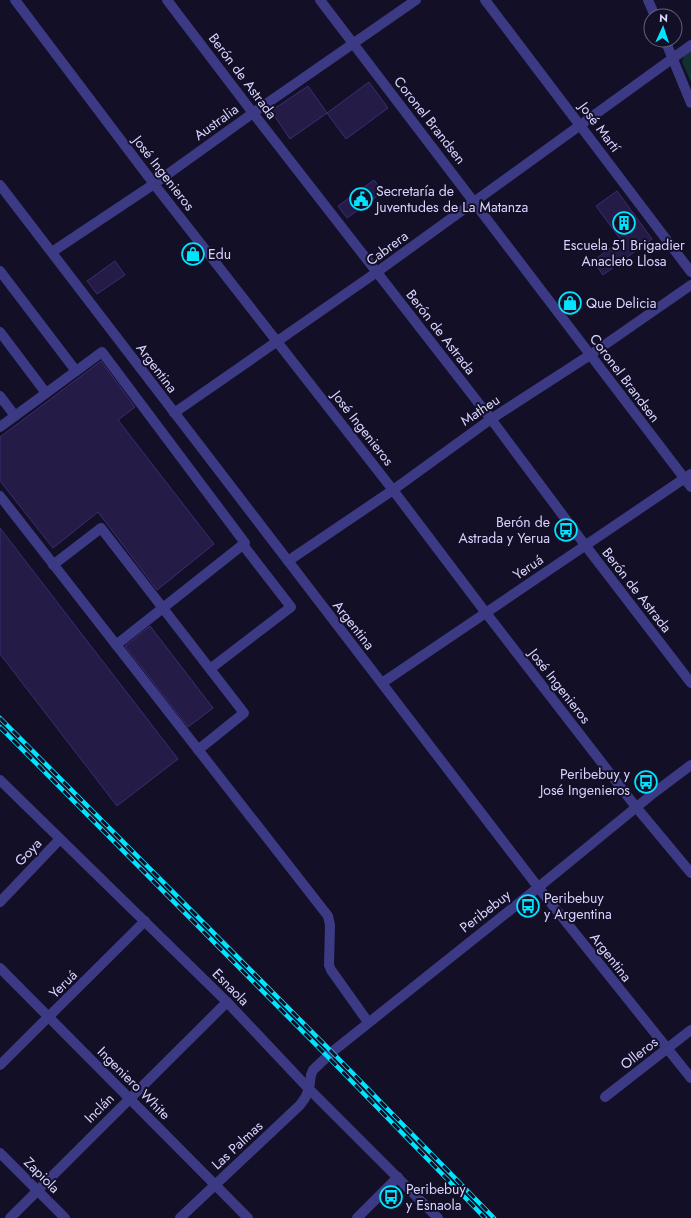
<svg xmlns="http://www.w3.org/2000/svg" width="691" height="1218" font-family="Jost,sans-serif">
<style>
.green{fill:#12302f}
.building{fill:#241b47;stroke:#3b2d73}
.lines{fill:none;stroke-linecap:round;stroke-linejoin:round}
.minor{stroke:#3d3a85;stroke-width:10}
.rail-casing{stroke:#00e5ff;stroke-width:4.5}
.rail{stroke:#130f26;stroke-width:3;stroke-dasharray:9;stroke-linecap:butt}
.labels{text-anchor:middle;stroke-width:4;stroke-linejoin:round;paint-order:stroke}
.street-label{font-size:14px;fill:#d9d4ff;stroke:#130f26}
.poi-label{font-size:14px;fill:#d9d4ff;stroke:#130f26;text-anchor:start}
</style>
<rect width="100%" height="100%" fill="#130f26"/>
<polygon class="green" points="691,49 691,82 682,62 684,54"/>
<g class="building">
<polygon points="369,82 388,108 346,139 327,113"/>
<polygon points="308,86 327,113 290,139 271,111"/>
<polygon points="374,180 383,192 347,218 338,206"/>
<polygon points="617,191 652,239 603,275 593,261 621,240 596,206"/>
<polygon points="115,261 125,275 97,294 87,281"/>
<polygon points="101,361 135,407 118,420 214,544 157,590 98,512 53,548 0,481 0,437"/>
<polygon points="0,528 178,759 117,806 0,654"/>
<polygon points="150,626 213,708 188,727 125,646"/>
</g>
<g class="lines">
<g class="minor">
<polyline points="15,0 154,184 393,490 486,613 636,807 691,873"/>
<polyline points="167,0 253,113 491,419 585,545 691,683"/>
<polyline points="320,0 691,487"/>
<polyline points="485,0 691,272"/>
<polyline points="648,0 655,16"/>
<polyline points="665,40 691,103"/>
<polyline points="0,185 538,887 691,1078"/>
<polyline points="52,252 154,184 253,113 416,0"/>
<polyline points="0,271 76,371"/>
<polyline points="0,332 46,393"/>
<polyline points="0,396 15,416"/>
<polyline points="174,413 377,272 691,45"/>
<polyline points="0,427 102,352 245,543 116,645"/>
<polyline points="0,496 328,916 330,925 329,965 331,970 368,1022"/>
<polyline points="288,561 393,490 491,419 590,355 691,285"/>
<polyline points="53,565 101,528 244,713 198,750"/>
<polyline points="210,669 291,607 243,545"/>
<polyline points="382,683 691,474"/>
<polyline points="0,780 227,1002 309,1089 438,1218"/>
<polyline points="0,902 60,839"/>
<polyline points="0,968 248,1218"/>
<polyline points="0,1065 145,921"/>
<polyline points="605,1097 691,1030"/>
<polyline points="0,1153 65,1218"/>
<polyline points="10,1218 227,1002"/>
<polyline points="180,1218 300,1105 305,1098 309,1089 311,1075 313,1070 332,1052 524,899 655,792 691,765"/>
<polyline points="357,1218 398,1177"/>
</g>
<g class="rail-casing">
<g id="rail">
<polyline points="0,718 332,1052 494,1218"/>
<polyline points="0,727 327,1056 485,1218"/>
</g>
</g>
<use href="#rail" class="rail"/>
</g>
<defs>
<g id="civic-ring" transform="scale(1.15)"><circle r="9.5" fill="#130f26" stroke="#00e5ff" stroke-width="1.5"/><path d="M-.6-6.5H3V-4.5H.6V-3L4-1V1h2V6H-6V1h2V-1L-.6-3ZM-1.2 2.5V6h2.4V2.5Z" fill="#00e5ff"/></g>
<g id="building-ring" transform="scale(1.15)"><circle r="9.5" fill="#130f26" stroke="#00e5ff" stroke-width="1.5"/><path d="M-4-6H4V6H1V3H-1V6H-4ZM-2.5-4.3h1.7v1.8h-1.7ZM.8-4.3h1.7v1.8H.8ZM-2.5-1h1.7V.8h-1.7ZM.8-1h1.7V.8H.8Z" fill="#00e5ff"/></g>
<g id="shop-ring" transform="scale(1.15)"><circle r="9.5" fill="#130f26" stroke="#00e5ff" stroke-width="1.5"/><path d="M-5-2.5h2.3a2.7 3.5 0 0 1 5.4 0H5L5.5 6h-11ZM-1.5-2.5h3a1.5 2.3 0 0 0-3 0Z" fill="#00e5ff"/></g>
<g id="bus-ring" transform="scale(1.15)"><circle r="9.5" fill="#130f26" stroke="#00e5ff" stroke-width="1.5"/><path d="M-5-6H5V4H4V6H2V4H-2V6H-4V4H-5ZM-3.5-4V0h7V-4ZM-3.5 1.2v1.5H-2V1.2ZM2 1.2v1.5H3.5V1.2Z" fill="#00e5ff"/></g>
</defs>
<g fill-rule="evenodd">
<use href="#civic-ring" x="361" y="199"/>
<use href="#building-ring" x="624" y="223"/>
<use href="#shop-ring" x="193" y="254"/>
<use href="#shop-ring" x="570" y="303"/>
<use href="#bus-ring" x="566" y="530"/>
<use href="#bus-ring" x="646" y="782"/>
<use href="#bus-ring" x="528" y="906"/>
<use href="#bus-ring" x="391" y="1197"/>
</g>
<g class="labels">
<g class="street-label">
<text transform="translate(243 76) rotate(53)" y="5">Berón de Astrada</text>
<text transform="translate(430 120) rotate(52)" y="5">Coronel Brandsen</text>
<text transform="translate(216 122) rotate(-36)" y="5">Australia</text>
<text transform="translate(600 127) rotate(53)" y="5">José Martí</text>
<text transform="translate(164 173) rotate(52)" y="5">José Ingenieros</text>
<text transform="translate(387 248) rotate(-36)" y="5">Cabrera</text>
<text transform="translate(441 332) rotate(52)" y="5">Berón de Astrada</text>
<text transform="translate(157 368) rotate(53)" y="5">Argentina</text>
<text transform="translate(625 378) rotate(53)" y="5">Coronel Brandsen</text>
<text transform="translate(480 410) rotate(-34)" y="5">Matheu</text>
<text transform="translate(363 428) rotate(52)" y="5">José Ingenieros</text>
<text transform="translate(528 567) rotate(-34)" y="5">Yeruá</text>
<text transform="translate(637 590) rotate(52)" y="5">Berón de Astrada</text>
<text transform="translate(354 625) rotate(52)" y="5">Argentina</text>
<text transform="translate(560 686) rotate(52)" y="5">José Ingenieros</text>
<text transform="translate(28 852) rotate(-46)" y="5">Goya</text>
<text transform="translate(485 911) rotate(-38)" y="5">Peribebuy</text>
<text transform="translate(611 957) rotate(52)" y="5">Argentina</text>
<text transform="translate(63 984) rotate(-45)" y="5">Yeruá</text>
<text transform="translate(231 987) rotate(45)" y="5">Esnaola</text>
<text transform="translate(639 1053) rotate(-38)" y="5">Olleros</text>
<text transform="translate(134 1083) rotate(45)" y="5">Ingeniero White</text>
<text transform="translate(99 1108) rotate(-45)" y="5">Inclán</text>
<text transform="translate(237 1145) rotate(-43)" y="5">Las Palmas</text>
<text transform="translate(42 1175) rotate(45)" y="5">Zapiola</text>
</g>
<g class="poi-label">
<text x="376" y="196">Secretaría de<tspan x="376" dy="16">Juventudes de La Matanza</tspan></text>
<text x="624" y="250" text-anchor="middle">Escuela 51 Brigadier<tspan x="624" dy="16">Anacleto Llosa</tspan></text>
<text x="208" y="259">Edu</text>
<text x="586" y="308">Que Delicia</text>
<text x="550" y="527" text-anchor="end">Berón de<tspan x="550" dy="16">Astrada y Yerua</tspan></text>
<text x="630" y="779" text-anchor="end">Peribebuy y<tspan x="630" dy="16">José Ingenieros</tspan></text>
<text x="544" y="903">Peribebuy<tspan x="544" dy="16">y Argentina</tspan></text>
<text x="406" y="1194">Peribebuy<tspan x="406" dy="16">y Esnaola</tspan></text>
</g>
</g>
<g transform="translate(663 28) rotate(3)"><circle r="19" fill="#130f26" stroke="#625e7d"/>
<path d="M0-3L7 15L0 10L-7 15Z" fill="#00e5ff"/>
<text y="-6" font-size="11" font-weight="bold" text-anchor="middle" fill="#d9d4ff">N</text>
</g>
</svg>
